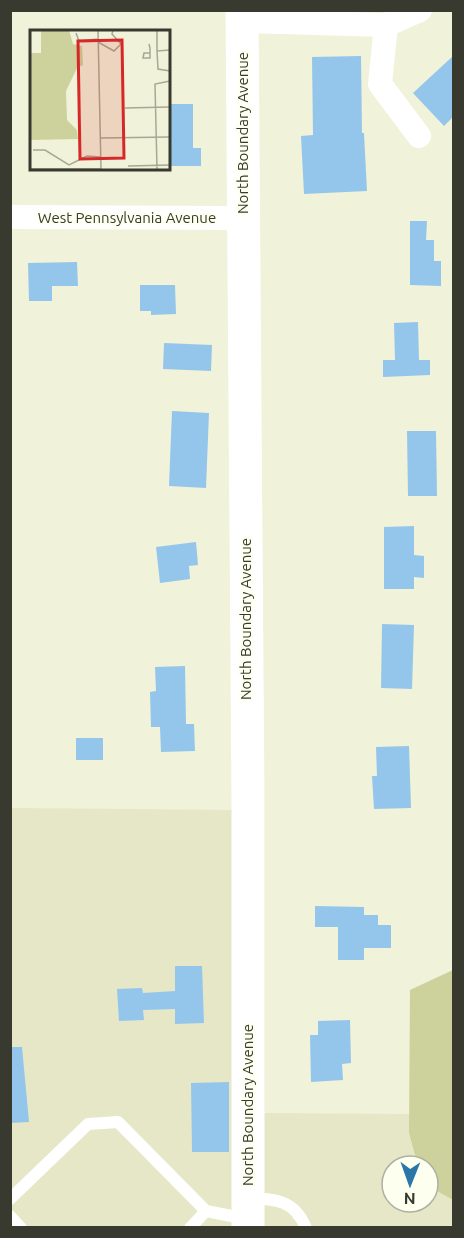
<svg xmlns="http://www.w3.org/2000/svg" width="464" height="1238" font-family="Ubuntu,sans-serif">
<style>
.built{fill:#e5e7c7}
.green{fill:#cdd19b}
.building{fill:#94c6eb}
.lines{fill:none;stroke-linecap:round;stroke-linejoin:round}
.lane{stroke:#fff;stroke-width:12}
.street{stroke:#fff;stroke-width:24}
.secondary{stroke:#fff;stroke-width:33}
.labels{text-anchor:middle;stroke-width:4.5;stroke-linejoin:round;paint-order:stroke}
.street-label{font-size:15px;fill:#38392f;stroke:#fdffef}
.inset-road{fill:none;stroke:#a6a895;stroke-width:1.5}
.view{fill:#d62828;fill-opacity:0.15;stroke:#d62828;stroke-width:3}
.inset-edge{fill:none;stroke:#38392f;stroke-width:3}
</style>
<rect width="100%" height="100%" fill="#f0f2d9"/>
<g class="built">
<polygon points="11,808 238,810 238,1227 11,1228"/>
<polygon points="258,1113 409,1114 409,1133 418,1166 392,1166 392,1202 428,1202 428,1186 453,1200 453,1227 258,1227"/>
</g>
<polygon class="green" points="453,970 453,1200 428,1186 428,1166 418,1166 409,1133 410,990"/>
<g class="building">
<polygon points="361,56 362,133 364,133 367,191 304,194 301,136 313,135 312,57"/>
<polygon points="453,56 453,117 444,126 413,93"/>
<polygon points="168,104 193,104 193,148 201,148 201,166 168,166"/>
<polygon points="410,221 427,221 426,240 434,240 434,261 441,261 441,286 410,285"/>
<polygon points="77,262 78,286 52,286 52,301 29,301 28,263"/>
<polygon points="140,285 175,285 176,314 151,315 151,311 140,311"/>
<polygon points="418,322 419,360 430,360 430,375 383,377 383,360 395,360 394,323"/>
<polygon points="164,343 212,345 211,371 163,369"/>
<polygon points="172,411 209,413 206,488 169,486"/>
<polygon points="407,431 436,431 437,496 408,496"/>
<polygon points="414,526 414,555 424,556 424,578 414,577 414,589 384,589 384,527"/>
<polygon points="196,542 198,565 189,566 190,579 160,583 156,547"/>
<polygon points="382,624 414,625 412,689 381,688"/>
<polygon points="185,666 186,724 194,724 195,751 161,752 160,727 151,727 150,692 156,691 155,667"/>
<rect x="76" y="738" width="27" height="22"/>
<polygon points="409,746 411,808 374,809 372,776 377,776 376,747"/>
<polygon points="315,906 364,907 364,915 378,915 378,925 391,925 391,948 364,948 364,960 338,960 338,927 315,927"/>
<polygon points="175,966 202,966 204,1023 175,1024 175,1009 143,1010 144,1020 119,1021 117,989 142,988 143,993 175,991"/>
<polygon points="350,1020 351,1063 342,1064 343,1080 311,1082 310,1035 318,1035 318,1021"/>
<polygon points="10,1047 22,1047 29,1122 10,1123"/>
<polygon points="229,1082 229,1152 192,1152 191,1083"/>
</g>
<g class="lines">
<g class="lane">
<path d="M 248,1198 C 274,1199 294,1199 306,1228"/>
<polyline points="10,1199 88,1124 118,1122 206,1211 247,1219"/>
<polyline points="10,1216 21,1228"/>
<polyline points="190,1228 206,1211"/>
</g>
<g class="street">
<polyline points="242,21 386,25 420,10"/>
<polyline points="386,25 380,84 419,136"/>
<polyline points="10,217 243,218"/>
</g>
<polyline class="secondary" points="242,10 248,801 248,1228"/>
</g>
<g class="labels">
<g class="street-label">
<text transform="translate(243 133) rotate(-90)" y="5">North Boundary Avenue</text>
<text x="127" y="223">West Pennsylvania Avenue</text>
<text transform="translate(246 619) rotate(-90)" y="5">North Boundary Avenue</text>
<text transform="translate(248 1105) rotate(-90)" y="5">North Boundary Avenue</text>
</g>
</g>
<g transform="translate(30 30)">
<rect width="140" height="140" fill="#f0f2d9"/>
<path d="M 11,0 L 39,0 L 43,14 L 52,16 L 53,35 L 47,38 L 36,61 L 37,90 L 47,100 L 48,109 L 0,110 L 0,23 L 11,23 Z" fill="#cdd19b"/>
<path class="inset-road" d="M 68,0 L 71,139M 127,0 L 127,21 L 140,20M 46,3 L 49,11 L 68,9M 68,12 L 84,21 L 91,14 L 82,4 L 83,0M 119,14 L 120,18 L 120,28 L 113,28 L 114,23 L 120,23M 127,21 L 128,39 L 140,41M 95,78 L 140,77M 70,108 L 140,107M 3,120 L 15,120 L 39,135 L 57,126 L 71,127M 98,136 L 140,135M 0,139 L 71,139M 127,139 L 125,54 L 140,51"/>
<path class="view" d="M 92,10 L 94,128 L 50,129 L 48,11 Z"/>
<rect width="140" height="140" class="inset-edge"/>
</g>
<rect width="464" height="1238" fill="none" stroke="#38392f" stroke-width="24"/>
<g transform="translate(410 1184) rotate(181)"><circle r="28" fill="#fdffef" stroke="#aeb0a2" stroke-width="1.5"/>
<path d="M0-4.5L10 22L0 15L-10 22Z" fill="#2877a8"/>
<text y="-9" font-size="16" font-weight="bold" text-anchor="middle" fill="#38392f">N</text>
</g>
</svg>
